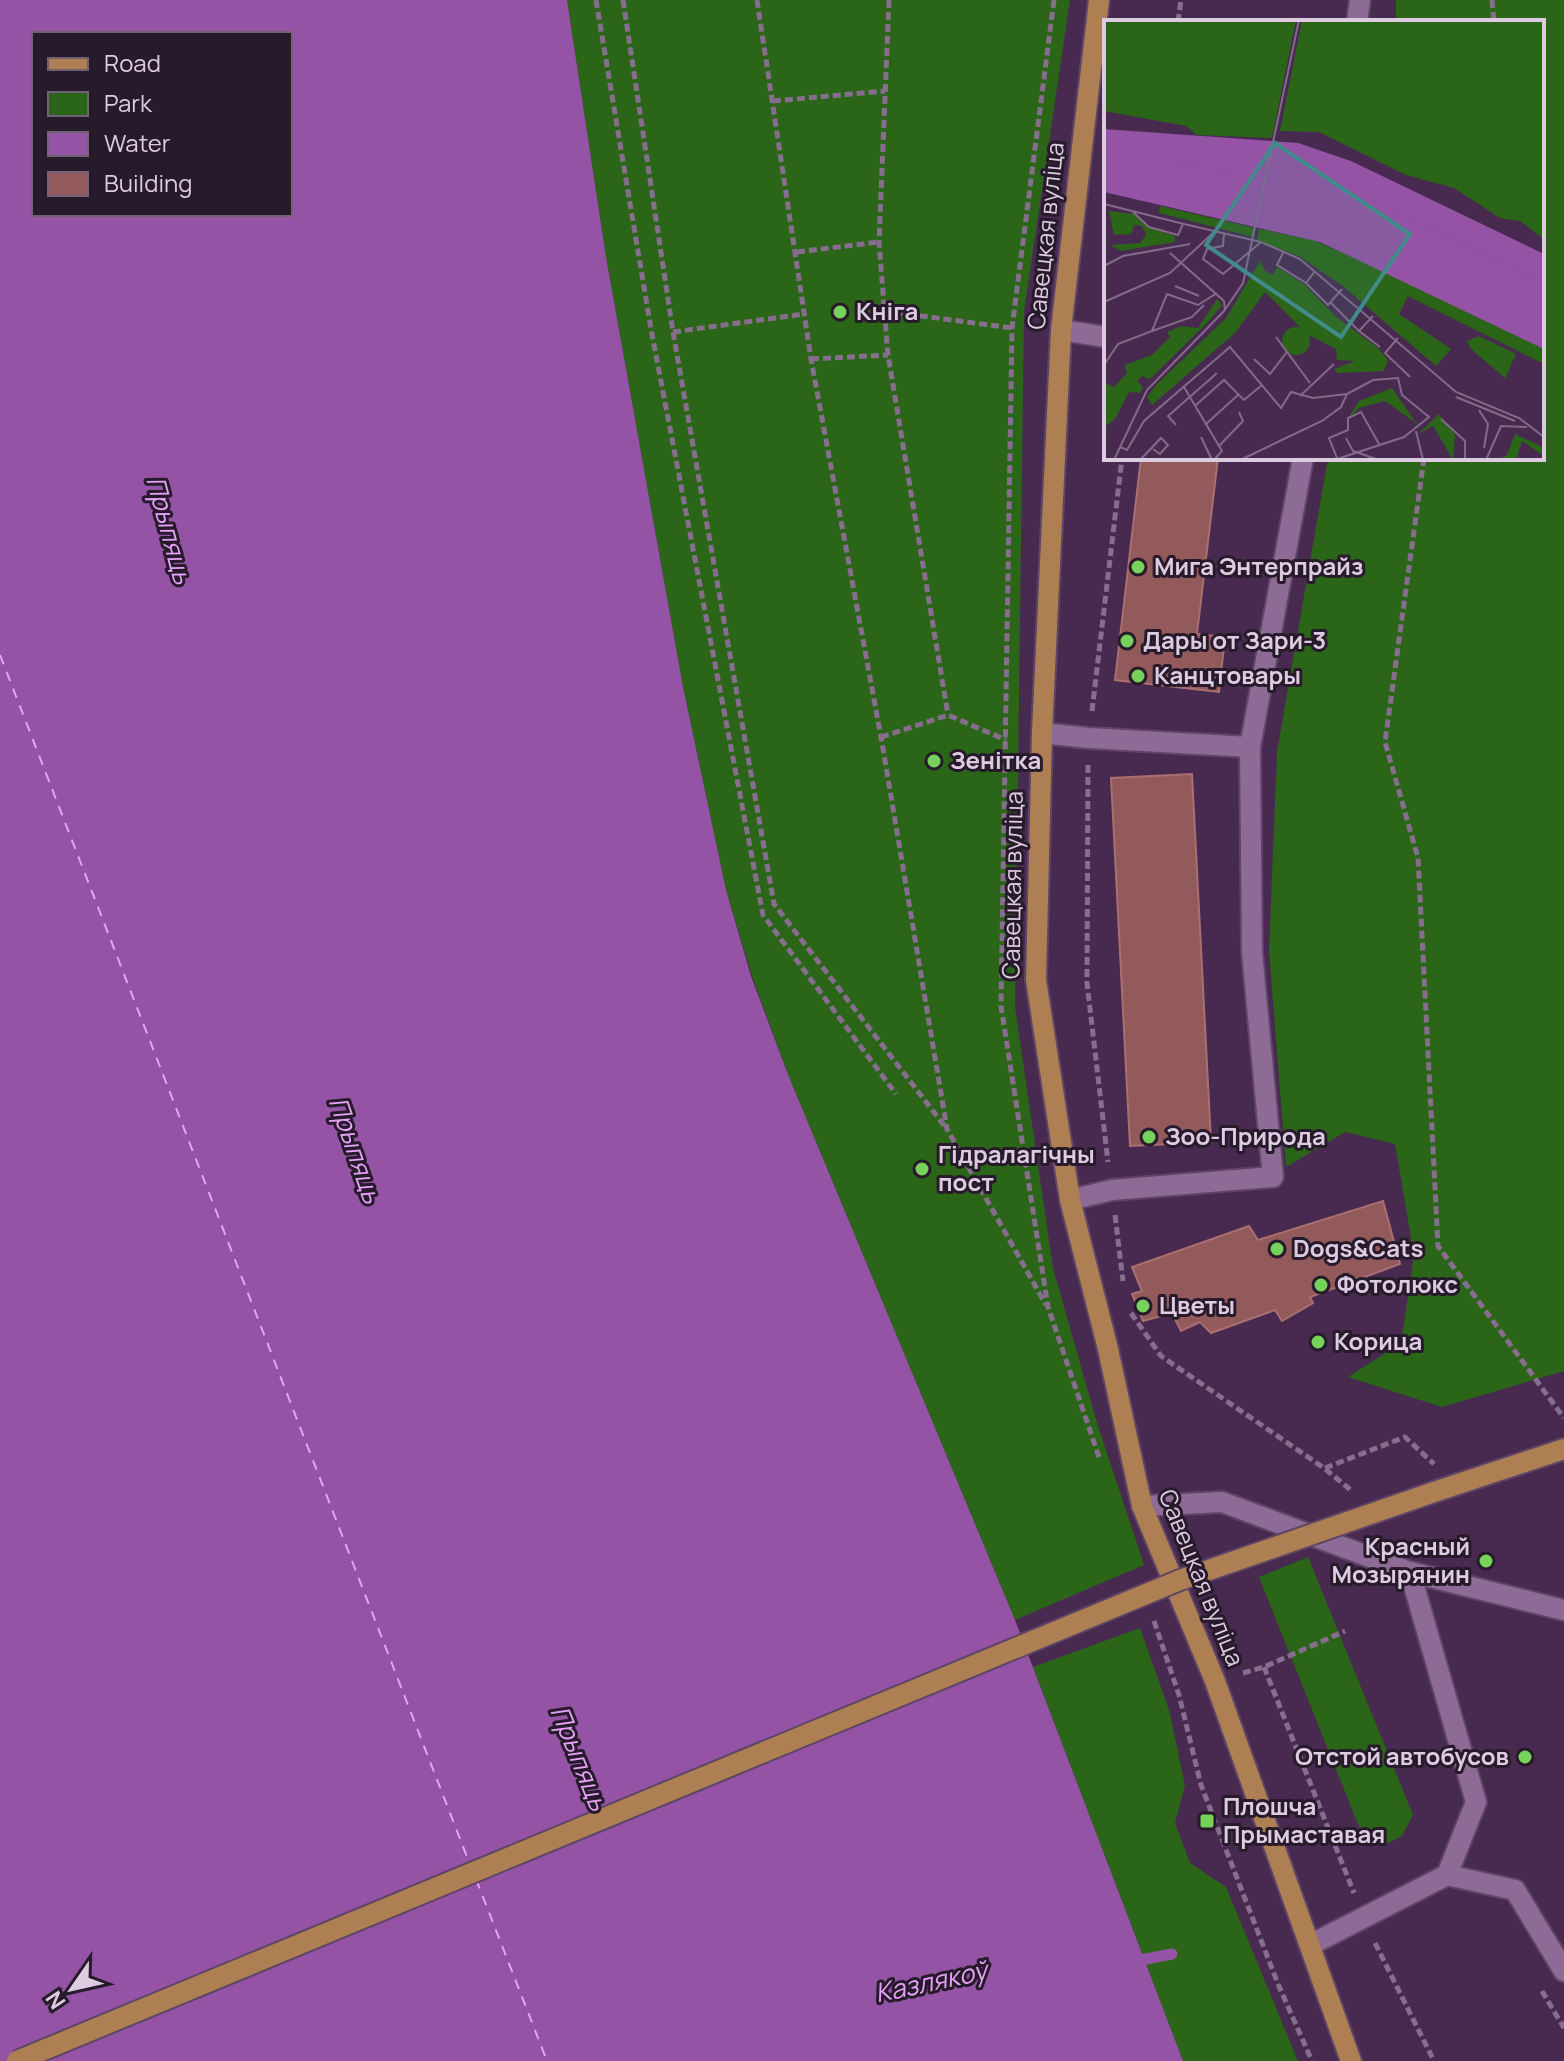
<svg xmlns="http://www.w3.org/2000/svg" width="1564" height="2061" font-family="Manrope,sans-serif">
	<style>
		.green { fill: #2b6518 }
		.water { fill: #9453a5; fill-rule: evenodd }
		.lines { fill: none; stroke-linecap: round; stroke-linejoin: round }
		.stream { stroke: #9453a5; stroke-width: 11 }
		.ferry { stroke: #e6a2f8; stroke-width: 2; stroke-dasharray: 10 8; stroke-linecap: butt }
		.building { fill: #935a5b; stroke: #aa6f70; stroke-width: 2 }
		.minor-casing { stroke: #5f4565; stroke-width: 24 }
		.major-casing { stroke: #5f4565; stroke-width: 24 }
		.path { stroke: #876e8e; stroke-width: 5; stroke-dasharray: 8 4; stroke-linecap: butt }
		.minor { stroke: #8d6b96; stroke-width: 20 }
		.major { stroke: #ad7f53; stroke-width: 20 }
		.major-bridge-casing { stroke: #5f4565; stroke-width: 24; stroke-linecap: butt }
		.major-bridge { stroke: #ad7f53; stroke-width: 20 }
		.poi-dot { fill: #76d25a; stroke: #271a2b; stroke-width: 3 }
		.labels { text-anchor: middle; stroke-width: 6; stroke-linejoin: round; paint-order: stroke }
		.street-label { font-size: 24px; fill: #ddcbe2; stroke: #271a2b }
		.poi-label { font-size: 24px; font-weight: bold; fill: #ddcbe2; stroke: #271a2b; text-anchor: start }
		.water-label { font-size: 26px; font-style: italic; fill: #e6a2f8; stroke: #271a2b }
		.inset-river { fill: none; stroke: #9453a5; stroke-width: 4 }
		.inset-road { fill: none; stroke: #846a8a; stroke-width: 2 }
		.view { fill: #428b8b; fill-opacity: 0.15; stroke: #428b8b; stroke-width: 4 }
		.inset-edge { fill: none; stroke: #ddcbe2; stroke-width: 4 }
	</style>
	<rect width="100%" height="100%" fill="#482a50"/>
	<g class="green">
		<polygon points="567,0 1070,0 1024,312 1015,1007 1053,1268 1097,1423 1144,1565 1015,1620 789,1077 752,976 726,890 683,687 606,257"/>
		<polygon points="1396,0 1564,0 1564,1371 1442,1407 1348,1377 1401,1343 1414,1256 1395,1144 1345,1132 1286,1167 1269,951 1277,752 1328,458 1542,458 1542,22 1396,22"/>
		<polygon points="1308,1557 1413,1815 1402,1836 1382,1846 1362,1834 1259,1577"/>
		<polygon points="1140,1628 1169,1710 1185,1785 1175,1823 1190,1863 1226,1887 1298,2061 1183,2061 1033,1667"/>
	</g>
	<path class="water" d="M0 0H567L606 257 683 687 726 890 751 976 789 1077 1015 1620 1183 2061H0ZM34 34H290V214H34Z"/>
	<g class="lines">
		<polyline class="stream" points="1130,1962 1172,1954"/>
		<g class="ferry">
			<polyline points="0,655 469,1862"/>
			<polyline points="476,1879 547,2061"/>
		</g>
	</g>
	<g class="building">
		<polygon points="1141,458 1218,458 1197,634 1225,637 1219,692 1115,680"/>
		<polygon points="1192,774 1211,1142 1130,1146 1111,778"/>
		<polygon points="1383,1201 1400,1264 1310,1297 1313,1303 1282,1321 1275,1310 1211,1333 1200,1322 1181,1331 1172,1313 1143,1321 1132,1294 1142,1291 1132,1267 1249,1226 1258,1240"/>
	</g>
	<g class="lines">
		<defs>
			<g id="minor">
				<polyline points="1357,22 1360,0"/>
				<polyline points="1061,330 1106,337"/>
				<polyline points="1042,733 1089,738 1250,747 1252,952 1273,1177 1112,1190 1070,1200"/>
				<polyline points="1250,747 1303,458"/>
				<polyline points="1142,1506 1222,1502 1410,1572 1564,1610"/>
				<polyline points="1410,1572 1476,1802 1447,1875"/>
				<polyline points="1310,1945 1447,1875 1515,1890 1564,1971"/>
			</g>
			<g id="major">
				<polyline points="1099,0 1061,330 1042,733 1036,980 1070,1200 1108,1349 1142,1506 1215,1681 1351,2061"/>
				<polyline points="1434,1492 1564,1449"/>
			</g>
		</defs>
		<use href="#minor" class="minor-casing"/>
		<use href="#major" class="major-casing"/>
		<g class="path">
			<polyline points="596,0 651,329 763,915 896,1094"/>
			<polyline points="623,0 673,332 774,904 946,1128"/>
			<polyline points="757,0 811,359 881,737 947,1129 1046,1305"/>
			<polyline points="889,0 879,242 888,355 948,715"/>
			<polyline points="1054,0 1012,328 1001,1006 1048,1307 1100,1460"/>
			<polyline points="1492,0 1494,22"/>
			<polyline points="1178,22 1181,0"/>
			<polyline points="773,101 885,91"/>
			<polyline points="797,252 879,242"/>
			<polyline points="884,311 1012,328"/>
			<polyline points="673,332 804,314"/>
			<polyline points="811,359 888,355"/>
			<polyline points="1424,458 1385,742 1418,858 1438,1246 1564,1418"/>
			<polyline points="1092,711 1122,458"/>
			<polyline points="881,737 948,715 1006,740"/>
			<polyline points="1088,765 1087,983 1108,1162"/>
			<polyline points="1115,1215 1123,1281"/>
			<polyline points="1131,1313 1161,1356 1324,1468 1352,1491"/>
			<polyline points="1325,1468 1405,1437 1434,1464"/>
			<polyline points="1154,1621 1179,1695 1201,1785 1278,1984 1312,2061"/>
			<polyline points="1264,1667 1354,1893"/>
			<polyline points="1243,1673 1264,1667 1345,1631"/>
			<polyline points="1375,1943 1434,2061"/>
			<polyline points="1542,1991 1564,2028"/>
		</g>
		<use href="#minor" class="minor"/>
		<use href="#major" class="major"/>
		<defs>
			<polyline id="major-bridge" points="17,2061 1180,1580 1434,1492"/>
		</defs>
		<use href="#major-bridge" class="major-bridge-casing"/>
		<use href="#major-bridge" class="major-bridge"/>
	</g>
	<g class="poi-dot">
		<circle cx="840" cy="312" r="8"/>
		<circle cx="1138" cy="567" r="8"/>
		<circle cx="1127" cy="641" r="8"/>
		<circle cx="1138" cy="676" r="8"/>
		<circle cx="934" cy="761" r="8"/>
		<circle cx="1149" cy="1137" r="8"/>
		<circle cx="922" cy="1169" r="8"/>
		<circle cx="1277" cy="1249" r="8"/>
		<circle cx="1321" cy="1285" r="8"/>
		<circle cx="1143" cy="1306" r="8"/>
		<circle cx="1318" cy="1342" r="8"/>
		<circle cx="1486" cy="1561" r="8"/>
		<circle cx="1525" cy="1757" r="8"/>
		<rect x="1199" y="1813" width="16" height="16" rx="4"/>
	</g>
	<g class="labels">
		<g class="street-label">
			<text transform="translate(1046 236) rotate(-84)" y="8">Савецкая вуліца</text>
			<text transform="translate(1013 885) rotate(-89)" y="8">Савецкая вуліца</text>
			<text transform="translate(1201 1578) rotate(68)" y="8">Савецкая вуліца</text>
		</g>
		<g class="poi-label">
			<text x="856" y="320">Кніга</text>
			<text x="1154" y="575">Мига Энтерпрайз</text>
			<text x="1143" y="649">Дары от Зари-3</text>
			<text x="1154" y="684">Канцтовары</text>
			<text x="950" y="769">Зенітка</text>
			<text x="1165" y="1145">Зоо-Природа</text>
			<text x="938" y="1163">Гідралагічны<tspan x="938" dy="28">пост</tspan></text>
			<text x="1293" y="1257">Dogs&amp;Cats</text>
			<text x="1337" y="1293">Фотолюкс</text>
			<text x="1159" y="1314">Цветы</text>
			<text x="1334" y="1350">Корица</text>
			<text x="1470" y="1555" text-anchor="end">Красный<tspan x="1470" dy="28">Мозырянин</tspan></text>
			<text x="1509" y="1765" text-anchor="end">Отстой автобусов</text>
			<text x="1223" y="1815">Плошча<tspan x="1223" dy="28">Прымаставая</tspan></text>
		</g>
		<g class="water-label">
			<text transform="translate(169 530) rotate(75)" y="9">Прыпяць</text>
			<text transform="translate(355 1150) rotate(71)" y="9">Прыпяць</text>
			<text transform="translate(579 1758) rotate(68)" y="9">Прыпяць</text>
			<text transform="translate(931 1982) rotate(-12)" y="9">Казлякоў</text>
		</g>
	</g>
	<g transform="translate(1104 20)">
		<rect width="440" height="440" fill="#482a50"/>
		<path d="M0 0H192L168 118 93 115 82 106 0 91ZM198 0H440V219L416 201 396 198 350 168 302 155 215 112 176 111ZM56 186 151 208 149 217 55 193ZM5 191 30 194 43 207 71 216V222L17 231 6 225 36 223 42 215 38 206 30 205 27 214 10 215ZM155 209 209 220 287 254 440 329V344L304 276 295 294 347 329 332 346 240 267 195 236 153 220ZM156 241 161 251 169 255 173 247 200 264 230 295 274 328 284 340 280 351 234 353 230 349 251 341 233 340 232 329 203 314 161 272 131 313 48 385 43 377 53 364 122 298ZM113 279 118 285 102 304 46 359 38 356 33 361 39 367 36 373 25 372 11 399 0 407V362L10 367 23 353 21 345 48 335 66 317 63 312 77 306 94 308ZM178 321a14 14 0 1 1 28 0a14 14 0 1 1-28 0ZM375 316 412 334 401 358 367 329 363 321ZM288 368 313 404 281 381 255 388 241 403 255 381ZM335 394 351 415 349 440 329 406 314 414ZM411 414 440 428V436L418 421 412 440H393L403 435Z" fill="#2b6518"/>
		<path d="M0 109 194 123 247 141 440 234V329L216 222 0 172Z" fill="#9453a5"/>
		<path class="inset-river" d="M53 137 157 161M164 162 290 191 440 262"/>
		<path class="inset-road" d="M0 184 80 204M29 192 45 207 74 215 79 204M80 204 157 222 196 239 352 372 415 398 440 417M120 214 119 226 103 229 99 239 119 254 157 222M180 231 173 245 202 263 211 251M66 233 120 281 121 290M0 246 19 236 86 224M202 263 224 285 238 269M71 266 95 276M0 282 66 253 110 212M226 282 255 311 269 296M48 311 88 297 100 285M255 311 276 327M172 317 206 363M294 318 281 333 306 357M150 339 166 354 183 332M0 345 14 324 48 311 63 274 94 285 113 273M80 367 118 431 110 440M196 376 230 344M352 377 411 401M92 385 120 360 140 380 158 365M375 390 384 404 380 428M337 399 361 421V440M72 405 64 396 113 353M101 405 135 374M312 411 319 440M97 417 108 440M242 418 249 431 275 440M115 426 139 401 135 392M16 427 23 430 40 401 126 327 177 388 187 372 209 378 243 374M233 438 225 418 244 410V398L257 392 275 424M10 440 43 370 120 291 139 263 195 0M36 440 57 418 64 425 56 434 49 429M136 440 218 401 237 387 243 374 269 360 294 358 298 375 325 397 300 417 230 440M382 440 397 406 423 407"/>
		<path class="view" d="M171 123 306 214 237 317 102 225Z"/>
		<rect width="440" height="440" class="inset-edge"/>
	</g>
	<rect x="32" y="32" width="260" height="184" fill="#271a2b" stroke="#706174" stroke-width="2"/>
	<rect x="48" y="58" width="40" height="12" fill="#ad7f53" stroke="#706174" stroke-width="2"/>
	<text x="104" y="72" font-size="24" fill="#ddcbe2">Road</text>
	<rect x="48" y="92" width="40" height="24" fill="#2b6518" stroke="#706174" stroke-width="2"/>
	<text x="104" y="112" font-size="24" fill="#ddcbe2">Park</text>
	<rect x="48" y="132" width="40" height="24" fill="#9453a5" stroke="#706174" stroke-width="2"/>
	<text x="104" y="152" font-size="24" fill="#ddcbe2">Water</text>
	<rect x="48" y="172" width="40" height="24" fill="#935a5b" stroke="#706174" stroke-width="2"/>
	<text x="104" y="192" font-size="24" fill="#ddcbe2">Building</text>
	<g transform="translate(72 1989) rotate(236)" stroke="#271a2b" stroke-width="6" paint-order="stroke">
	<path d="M0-6L14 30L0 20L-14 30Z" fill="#ddcbe2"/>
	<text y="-12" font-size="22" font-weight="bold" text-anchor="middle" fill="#ddcbe2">N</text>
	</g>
</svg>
